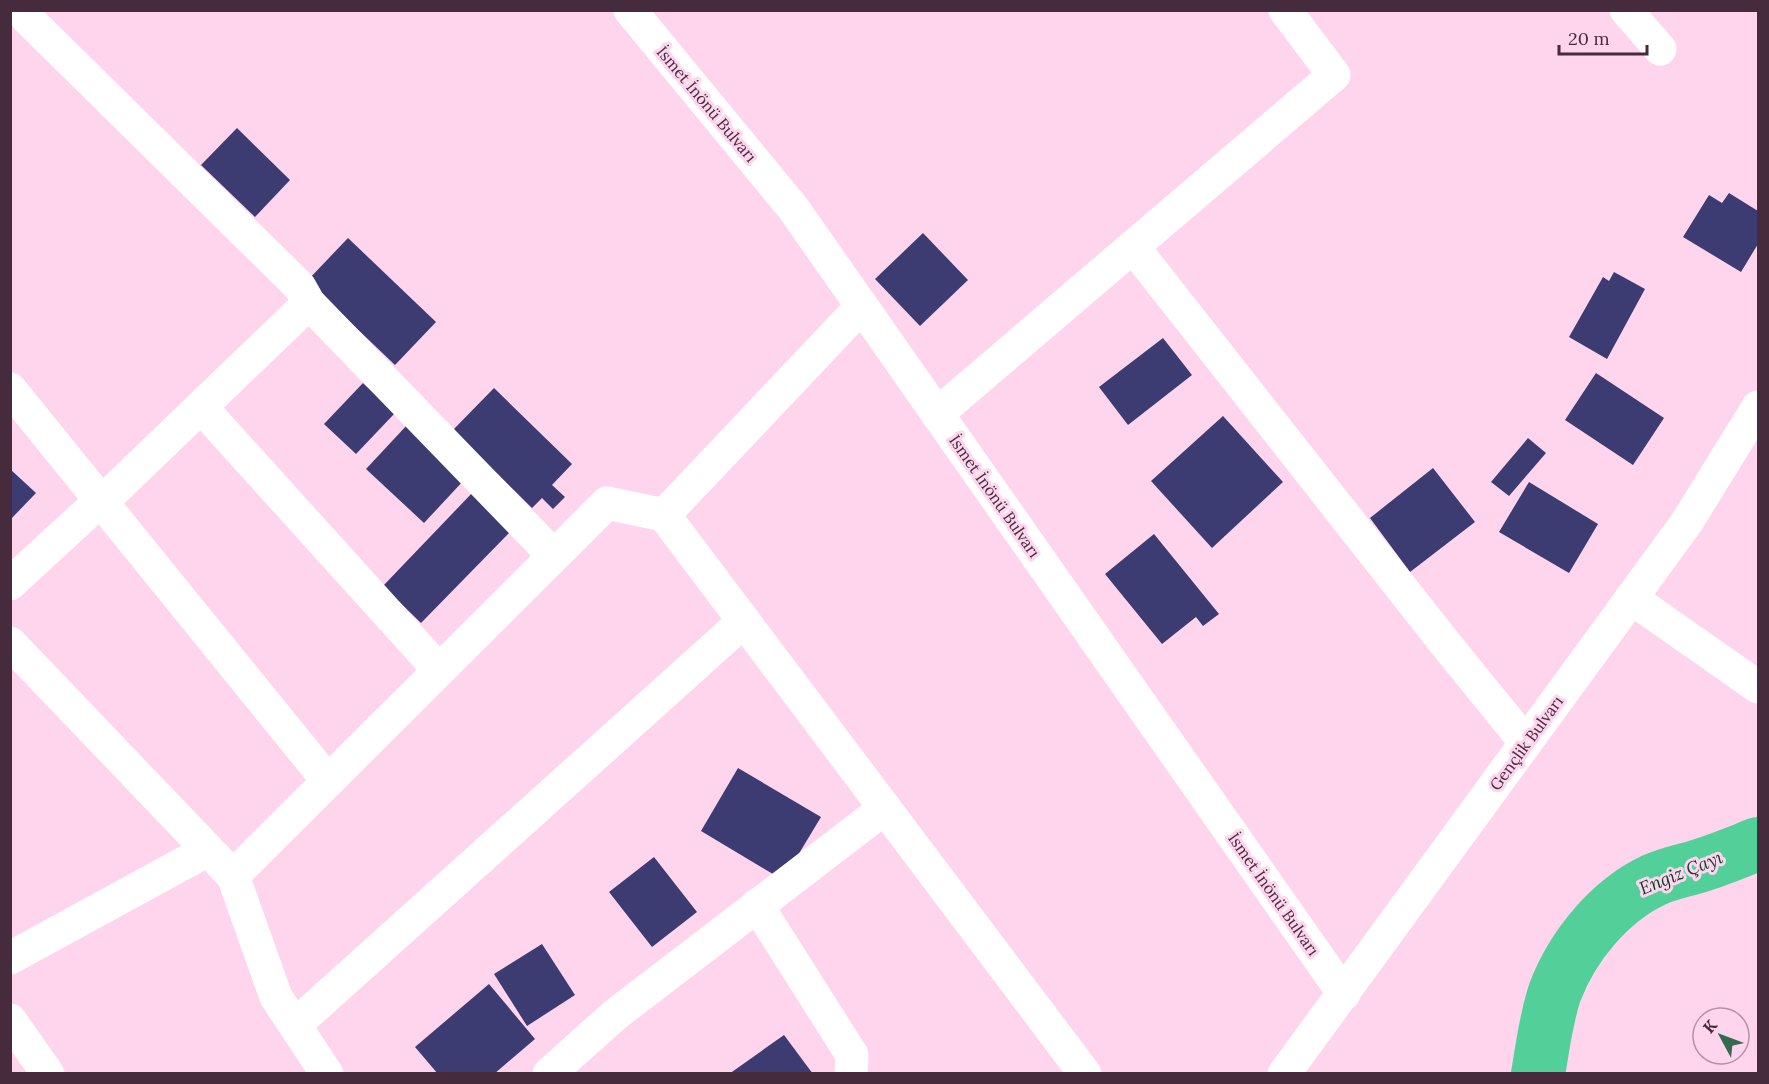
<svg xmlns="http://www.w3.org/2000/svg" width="1769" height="1084" font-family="Lora,serif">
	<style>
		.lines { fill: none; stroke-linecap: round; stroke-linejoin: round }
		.river { stroke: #53d099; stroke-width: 54 }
		.building { fill: #3c3b72 }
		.minor { stroke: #fff; stroke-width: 33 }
		.tertiary { stroke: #fff; stroke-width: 33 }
		.labels { text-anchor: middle; stroke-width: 6; stroke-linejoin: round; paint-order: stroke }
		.street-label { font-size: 16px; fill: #452b3b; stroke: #fed5ed }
		.water-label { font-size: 18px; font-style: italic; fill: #093f2a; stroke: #fed5ed }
	</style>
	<rect width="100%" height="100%" fill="#fed5ed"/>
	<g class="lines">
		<path class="river" d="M1538 1074C1543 1046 1546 1018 1555 992 1572 947 1609 901 1654 880 1669 873 1687 870 1702 865 1721 859 1740 851 1758 844"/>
	</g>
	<g class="building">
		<polygon points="237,128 290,180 255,217 201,165"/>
		<polygon points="1729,193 1758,211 1758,244 1741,272 1683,237 1709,195 1722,203"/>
		<polygon points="923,233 968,280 920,326 875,279"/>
		<polygon points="348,238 436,322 395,365 307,281"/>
		<polygon points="1614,272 1645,289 1607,359 1569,337 1603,277 1609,281"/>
		<polygon points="1163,338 1192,375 1128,425 1099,387"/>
		<polygon points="1596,373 1664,418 1633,465 1565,420"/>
		<polygon points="363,383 395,413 356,454 324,424"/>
		<polygon points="494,388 572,464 552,485 565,497 553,509 542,498 532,508 453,430"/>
		<polygon points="1223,416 1283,482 1212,548 1151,481"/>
		<polygon points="408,424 465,479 424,523 366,469"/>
		<polygon points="1528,438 1546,453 1509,496 1491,482"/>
		<polygon points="1433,468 1475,522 1410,572 1370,518"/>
		<polygon points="10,469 36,493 10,520"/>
		<polygon points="1529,482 1598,524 1569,573 1499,532"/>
		<polygon points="474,491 513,529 421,623 383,586"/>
		<polygon points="1154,534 1219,614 1203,626 1196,617 1162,644 1105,574"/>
		<polygon points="738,768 821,817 783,880 701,831"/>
		<polygon points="654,857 697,912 652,947 609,892"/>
		<polygon points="542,944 575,995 527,1026 494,974"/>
		<polygon points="489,984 535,1039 494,1074 438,1074 415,1047"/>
		<polygon points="784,1035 813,1074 729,1074"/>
	</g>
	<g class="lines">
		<g class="minor">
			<polyline points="1626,10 1660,49"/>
			<polyline points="27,18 300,287 309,303 554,556"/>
			<polyline points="1134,248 1444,642 1526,743"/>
			<polyline points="10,389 328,781"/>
			<polyline points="201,407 439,670"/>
			<polyline points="937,414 1334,75 1285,10"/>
			<polyline points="664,515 861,307"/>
			<polyline points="10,584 101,500 102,502 309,303"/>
			<polyline points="1631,598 1758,687"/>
			<polyline points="10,643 233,876 276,997 327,1074"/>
			<polyline points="233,876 607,503 664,515 1085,1074"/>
			<polyline points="757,905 852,1055 851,1074"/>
			<polyline points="10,958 208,850"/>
			<polyline points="10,1020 48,1074"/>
			<polyline points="295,1025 744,621"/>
			<polyline points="549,1074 616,1014 885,808"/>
		</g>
		<g class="tertiary">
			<polyline points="630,10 793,208 1344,994"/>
			<polyline points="1284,1074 1687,522 1758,407"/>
		</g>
	</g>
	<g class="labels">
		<g class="street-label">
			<text transform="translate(707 104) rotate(50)" y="6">İsmet İnönü Bulvarı</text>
			<text transform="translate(995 496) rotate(55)" y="6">İsmet İnönü Bulvarı</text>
			<text transform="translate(1526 743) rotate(-54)" y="6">Gençlik Bulvarı</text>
			<text transform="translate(1274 894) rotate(55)" y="6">İsmet İnönü Bulvarı</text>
		</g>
		<g class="water-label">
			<text transform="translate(1681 873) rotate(-22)" y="6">Engiz Çayı</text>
		</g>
	</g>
	<rect width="1769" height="1084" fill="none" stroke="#452b3b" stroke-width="24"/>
	<g transform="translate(1721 1036) rotate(311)"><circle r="28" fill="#fed5ed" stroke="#b491a6" stroke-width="1.5"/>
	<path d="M0-4.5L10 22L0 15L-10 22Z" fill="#336a50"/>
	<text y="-9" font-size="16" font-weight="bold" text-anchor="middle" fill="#452b3b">K</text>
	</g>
	<path d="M1559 45v9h88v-9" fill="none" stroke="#452b3b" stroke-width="3"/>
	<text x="1568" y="45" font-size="18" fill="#452b3b" stroke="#fed5ed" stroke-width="4.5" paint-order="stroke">20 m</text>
</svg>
